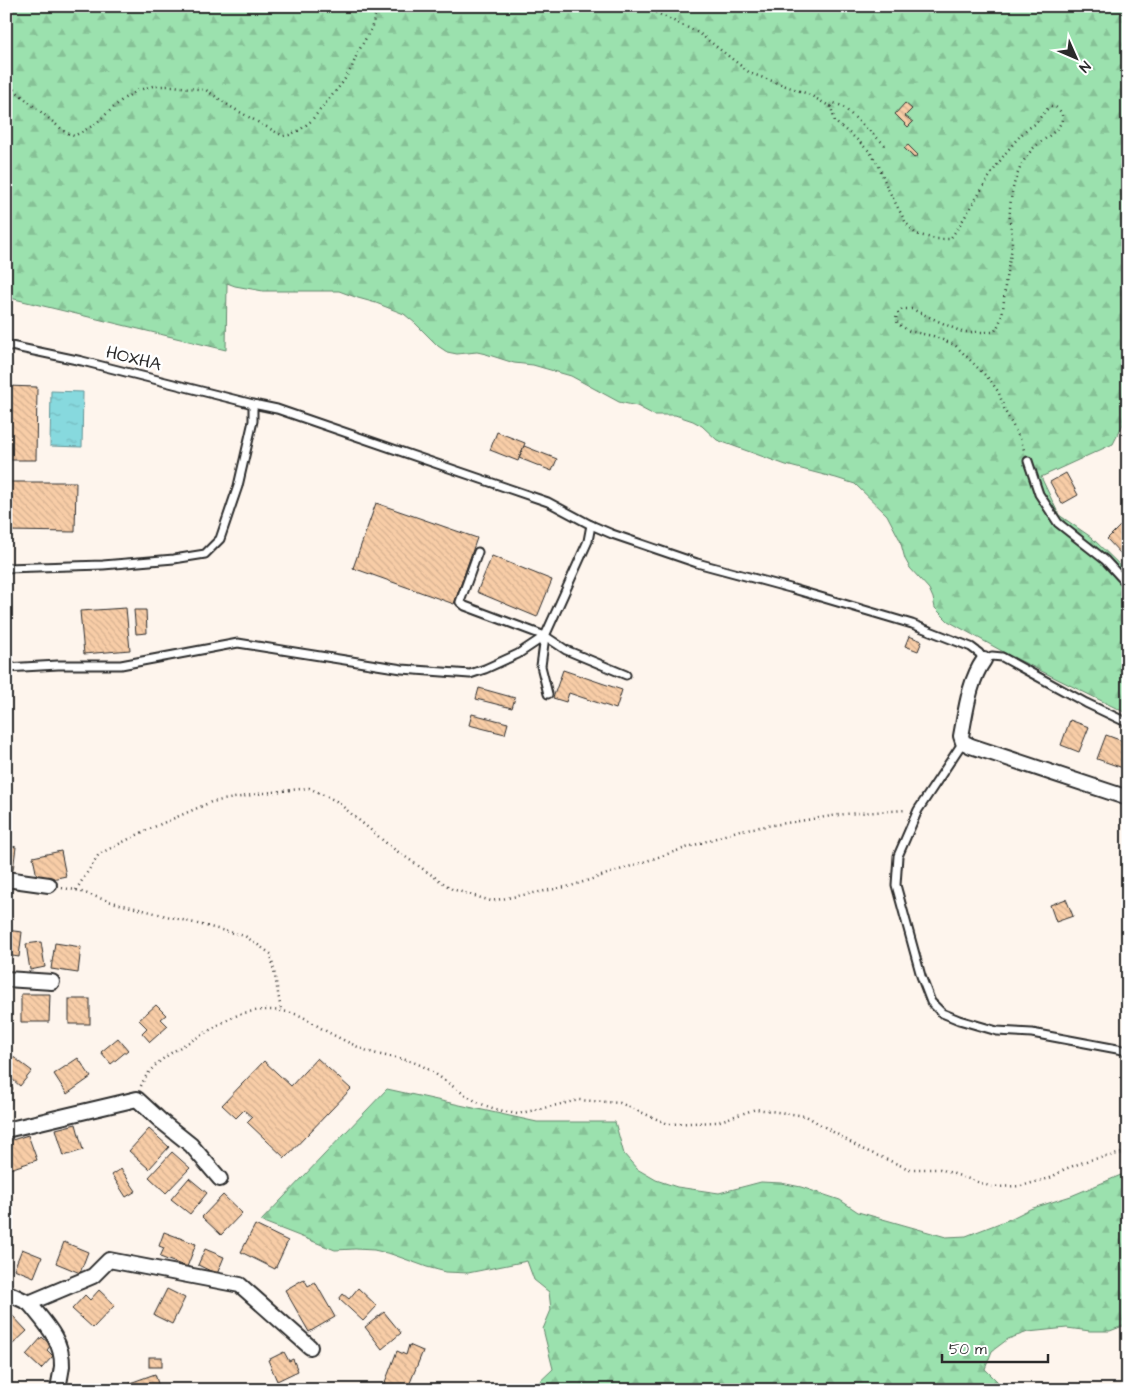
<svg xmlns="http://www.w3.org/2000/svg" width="1134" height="1396" font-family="'Architects Daughter',sans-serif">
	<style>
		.forest { fill: url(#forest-firs); stroke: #63866c }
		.water { fill: url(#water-ripples); stroke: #629396 }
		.building { fill: url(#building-back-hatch); stroke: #2b2b2b }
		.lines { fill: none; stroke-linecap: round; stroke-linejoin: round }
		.service-casing { stroke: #2b2b2b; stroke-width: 11 }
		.minor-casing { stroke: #2b2b2b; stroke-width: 18 }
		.path { stroke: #2b2b2b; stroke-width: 2.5; stroke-dasharray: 1 4; stroke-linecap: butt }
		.service { stroke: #fff; stroke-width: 7 }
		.minor { stroke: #fff; stroke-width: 14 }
		.labels { text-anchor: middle; stroke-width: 5; stroke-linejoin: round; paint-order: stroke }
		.street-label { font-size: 18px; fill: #2b2b2b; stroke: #fff }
	</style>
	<defs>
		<pattern id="forest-firs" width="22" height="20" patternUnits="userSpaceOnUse" patternTransform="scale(1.25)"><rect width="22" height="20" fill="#9be1ae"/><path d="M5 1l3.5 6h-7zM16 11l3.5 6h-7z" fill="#86c196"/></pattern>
		<pattern id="water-ripples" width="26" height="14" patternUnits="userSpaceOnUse" patternTransform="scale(1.25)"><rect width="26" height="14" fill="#87d9de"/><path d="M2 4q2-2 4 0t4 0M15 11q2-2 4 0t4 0" fill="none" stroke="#75babf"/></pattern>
		<pattern id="building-back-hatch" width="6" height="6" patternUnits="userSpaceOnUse" patternTransform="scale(1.25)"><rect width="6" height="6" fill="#f8cda7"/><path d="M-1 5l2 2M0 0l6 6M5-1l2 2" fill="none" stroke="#d5b090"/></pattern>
	</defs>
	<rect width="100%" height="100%" fill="#fef5ed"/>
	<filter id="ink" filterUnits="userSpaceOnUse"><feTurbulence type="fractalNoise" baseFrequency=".02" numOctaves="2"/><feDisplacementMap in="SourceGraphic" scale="10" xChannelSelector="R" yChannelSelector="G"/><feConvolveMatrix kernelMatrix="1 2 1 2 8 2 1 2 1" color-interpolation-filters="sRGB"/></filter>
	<g filter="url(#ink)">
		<g class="forest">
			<polygon points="6,6 1128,6 1128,414 1113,444 1041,477 1059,515 1091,537 1128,573 1128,714 1009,655 948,621 935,608 933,598 929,589 910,568 905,559 900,540 887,515 855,484 836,478 786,465 717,440 702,426 693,421 675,415 654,415 637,406 619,402 571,376 533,365 514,363 486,354 477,352 457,354 447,352 438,346 415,323 404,314 376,303 358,298 339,291 263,291 235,286 227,283 226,350 6,297"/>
			<polygon points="387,1089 537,1122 615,1122 624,1154 637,1169 656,1180 677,1187 719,1193 761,1182 781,1183 801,1187 840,1200 858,1212 946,1237 966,1236 1010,1219 1030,1209 1071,1196 1128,1172 1128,1324 1110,1331 1090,1331 1067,1328 1028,1332 1008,1339 992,1351 985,1369 1000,1384 1020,1390 531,1390 553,1369 543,1329 551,1310 549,1292 534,1280 527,1261 468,1273 446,1272 427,1267 391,1254 374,1250 355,1249 335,1250 261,1221"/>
		</g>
		<polygon class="water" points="51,391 83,392 82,447 50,446"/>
		<g class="building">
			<polygon points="905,103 912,109 905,116 913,122 908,127 895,114"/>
			<polygon points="908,145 918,155 914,158 904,148"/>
			<polygon points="6,386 37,387 36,460 6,460"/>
			<polygon points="497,432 525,443 518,461 490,450"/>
			<polygon points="524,446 557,459 552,471 519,458"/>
			<polygon points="1066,473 1078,495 1062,504 1050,482"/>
			<polygon points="6,482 76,482 75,532 6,531"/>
			<polygon points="376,503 477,538 454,604 353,568"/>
			<polygon points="1120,526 1128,534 1128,550 1122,555 1107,539"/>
			<polygon points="492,556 552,580 537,617 477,592"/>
			<polygon points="126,608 130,650 84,654 80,611"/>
			<polygon points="134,610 146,610 147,633 136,634"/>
			<polygon points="909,636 922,641 918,651 905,646"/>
			<polygon points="563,670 622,690 616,709 569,693 566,702 553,698"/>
			<polygon points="479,688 515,698 512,708 476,699"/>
			<polygon points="472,714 508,723 505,734 469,725"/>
			<polygon points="1070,720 1089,727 1079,752 1061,745"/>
			<polygon points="1106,735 1128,743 1128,755 1123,768 1097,759"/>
			<polygon points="6,845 16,847 13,870 6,869"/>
			<polygon points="61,851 66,876 38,882 33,857"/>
			<polygon points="1066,899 1073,916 1056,922 1050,905"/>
			<polygon points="6,930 22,932 19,957 6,955"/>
			<polygon points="41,942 45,967 30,970 26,944"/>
			<polygon points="55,943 81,947 78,973 51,969"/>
			<polygon points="21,994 50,994 49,1022 21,1022"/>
			<rect x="69" y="999" width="21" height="25"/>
			<polygon points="156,1005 166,1015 161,1019 168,1026 150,1042 142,1033 147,1028 139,1020"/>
			<polygon points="118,1038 128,1050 111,1064 101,1052"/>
			<polygon points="8,1053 32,1071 20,1086 6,1074 6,1055"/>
			<polygon points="78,1058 91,1077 67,1094 54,1074"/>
			<polygon points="317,1058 351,1089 285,1158 247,1122 252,1117 244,1110 236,1118 222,1105 264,1061 291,1086"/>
			<polygon points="6,1083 13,1089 6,1096"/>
			<polygon points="76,1124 83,1150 64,1156 56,1129"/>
			<polygon points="149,1129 169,1147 149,1169 129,1151"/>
			<polygon points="28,1135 37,1160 10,1169 6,1157 6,1142"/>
			<polygon points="172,1152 190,1168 166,1193 149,1177"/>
			<polygon points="121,1169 136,1191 126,1197 112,1175"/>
			<polygon points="189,1178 207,1193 190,1214 171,1199"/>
			<polygon points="223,1195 242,1213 221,1235 202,1217"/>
			<polygon points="255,1225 288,1241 275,1269 241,1252"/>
			<polygon points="164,1232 196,1244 187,1267 160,1257 164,1248 159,1246"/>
			<polygon points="64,1242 88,1252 80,1273 56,1263"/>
			<polygon points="22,1249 42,1257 34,1277 14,1269"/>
			<polygon points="205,1249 224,1257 217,1274 198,1265"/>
			<polygon points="304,1279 308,1286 315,1282 335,1317 309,1332 285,1290"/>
			<polygon points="358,1288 377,1306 363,1321 339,1299 343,1294 349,1299"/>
			<polygon points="167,1289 185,1298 172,1324 154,1315"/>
			<polygon points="99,1290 115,1305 93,1328 72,1309 85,1295 90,1300"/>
			<polygon points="384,1312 401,1333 382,1349 365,1327"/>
			<polygon points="12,1315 27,1331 12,1345 6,1339 6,1321"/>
			<polygon points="42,1337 51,1345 47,1350 53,1356 41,1369 26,1355"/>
			<polygon points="409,1345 423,1351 407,1390 382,1390 397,1351 406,1355"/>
			<polygon points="284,1352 289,1361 293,1359 298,1371 277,1381 268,1360"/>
			<rect x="149" y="1357" width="13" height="10"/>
			<polygon points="155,1374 160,1390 132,1390 130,1383"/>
		</g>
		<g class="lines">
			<defs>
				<g id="service">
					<polyline points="6,345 82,361 253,404 277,409 548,502 591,525 612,534 697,563 790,588 912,624 971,647 979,653 984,660 992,656 1002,657 1086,703 1128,723"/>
					<polyline points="1028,461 1039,494 1058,523 1105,560 1128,585"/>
					<polyline points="478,552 460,602 465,606 545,636 566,650 626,675"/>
					<polyline points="6,568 103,565 174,559 205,554 220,539 238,486 253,421 253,404"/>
					<polyline points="545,636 541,666 548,694"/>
					<polyline points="6,668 58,665 121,665 238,643 402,669 470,674 485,669 518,654 545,636 588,541 591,525"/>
					<polyline points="963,742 918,810 898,856 896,885 921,976 931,1002 942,1013 959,1020 997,1031 1032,1033 1128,1051"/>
				</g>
				<g id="minor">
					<path d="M984 660C969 681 966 711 961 736L963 742 971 746 1128 798"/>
					<polyline points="6,879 49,885"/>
					<polyline points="6,979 52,982"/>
					<polyline points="6,1130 137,1099 161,1121 191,1145 220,1179"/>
					<polyline points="6,1298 10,1294 29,1303 93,1276 109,1260 240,1285 310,1347"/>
					<path d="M29 1303C44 1322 63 1340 62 1366 61 1374 59 1382 58 1390"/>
				</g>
			</defs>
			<use href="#service" class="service-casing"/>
			<use href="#minor" class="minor-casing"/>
			<g class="path">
				<polyline points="642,6 699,33 750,73 808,94 831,107"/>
				<polyline points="6,83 65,132 74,136 94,125 123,99 139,90 153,86 173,86 206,90 231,107 254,120 283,136 289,135 300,130 311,121 343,82 352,67 357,54 371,29 378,6"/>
				<path d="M885 145 842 106 834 103 831 107 835 122 853 136 870 152 879 166 887 187 906 223 916 234 935 239H950C975 205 993 163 1023 133 1026 129 1031 127 1035 124 1041 118 1050 98 1060 111 1070 124 1044 139 1037 145 1033 148 1029 153 1027 156 1021 164 1017 175 1014 184 1011 196 1009 210 1010 222 1011 228 1012 234 1012 241 1012 255 1008 265 1006 278 1003 296 1006 317 994 332H962L912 309H902L897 314 896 319 898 324 909 331 933 336 955 345 991 381 999 393 1005 411 1021 441 1025 453"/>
				<polyline points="62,888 76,890 108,901 245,936 271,954 281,1010"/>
				<polyline points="76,890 99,854 145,831 211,802 264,793 309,788 336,801 391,847 452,889 491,901 571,886 740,830 845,814 906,810"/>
				<path d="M141 1086C149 1064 178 1048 198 1037 211 1030 226 1019 241 1014 260 1008 283 1009 301 1016 309 1020 316 1025 324 1030 337 1037 351 1044 365 1050 384 1058 408 1057 426 1068 446 1080 463 1096 484 1105 494 1109 506 1112 517 1114L579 1100 620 1103 668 1124 717 1122 756 1109 806 1116 862 1149 909 1169H940L992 1187 1021 1186 1050 1178 1065 1169 1089 1160 1128 1152"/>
			</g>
			<use href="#service" class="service"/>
			<use href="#minor" class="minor"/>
		</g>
	</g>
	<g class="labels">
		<g class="street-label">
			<text transform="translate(134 358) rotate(14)" y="6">HOXHA</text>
		</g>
	</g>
	<rect width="1134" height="1396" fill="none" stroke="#fff" stroke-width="25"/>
	<rect x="12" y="12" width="1109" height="1371" fill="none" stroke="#2b2b2b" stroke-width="2" filter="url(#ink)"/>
	<g transform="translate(1076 58) rotate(135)" stroke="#ffffff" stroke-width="4" paint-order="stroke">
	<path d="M0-4L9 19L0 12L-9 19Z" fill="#2b2b2b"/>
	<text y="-8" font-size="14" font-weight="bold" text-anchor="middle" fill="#2b2b2b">N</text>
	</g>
	<path d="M942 1354v8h106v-8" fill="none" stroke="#2b2b2b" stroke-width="2.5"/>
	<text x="949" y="1354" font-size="15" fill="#2b2b2b" stroke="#ffffff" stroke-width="4" paint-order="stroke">50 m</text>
</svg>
